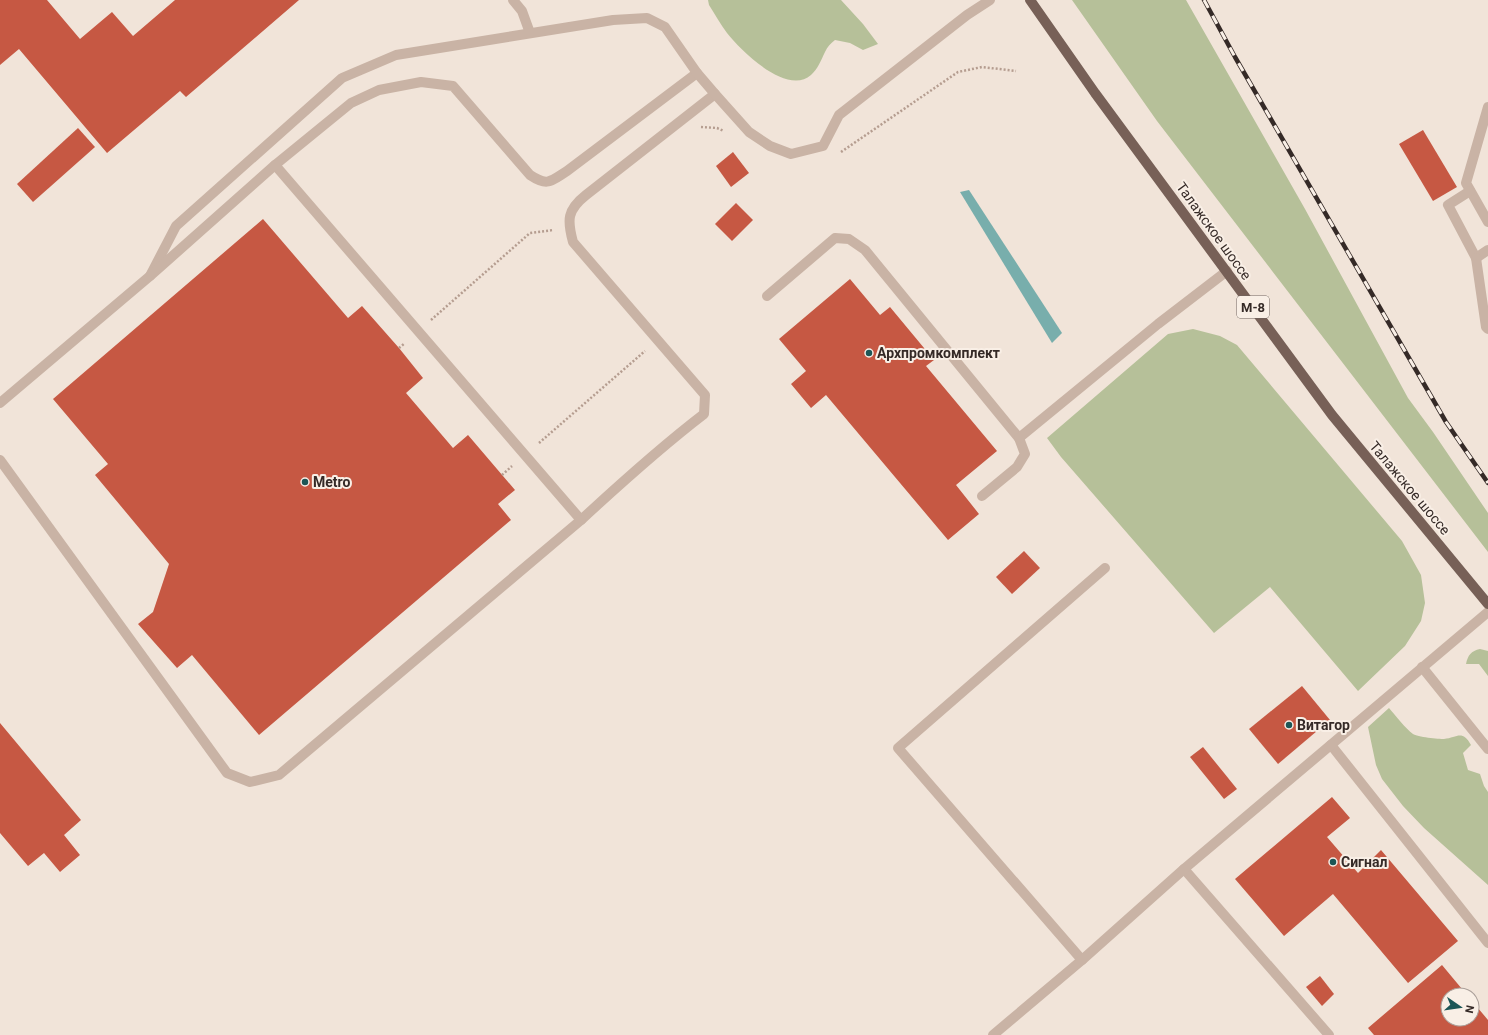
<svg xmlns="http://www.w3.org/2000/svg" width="1488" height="1035" font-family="Roboto,sans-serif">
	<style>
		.green { fill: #b6c099 }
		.water { fill: #78aeac }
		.building { fill: #c65843 }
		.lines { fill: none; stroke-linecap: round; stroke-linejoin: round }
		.path { stroke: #b59d90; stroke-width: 2.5; stroke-dasharray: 2 2; stroke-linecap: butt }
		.minor { stroke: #c9b3a5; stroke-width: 10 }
		.major { stroke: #776057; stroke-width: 10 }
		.rail-casing { stroke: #352a27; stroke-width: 4.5 }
		.rail { stroke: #f9efe6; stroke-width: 3; stroke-dasharray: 9; stroke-linecap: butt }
		.poi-dot { fill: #1c5656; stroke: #f9efe6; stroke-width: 1.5 }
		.labels { text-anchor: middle; stroke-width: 4; stroke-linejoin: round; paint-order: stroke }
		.shield { fill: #f9efe6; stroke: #706560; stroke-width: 1 }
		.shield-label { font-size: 13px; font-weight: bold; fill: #352a27 }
		.street-label { font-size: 14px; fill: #352a27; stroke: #f9efe6 }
		.poi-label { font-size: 14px; font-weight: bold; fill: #352a27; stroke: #f9efe6; text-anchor: start }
	</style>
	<rect width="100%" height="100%" fill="#f1e4d9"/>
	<g class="green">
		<path d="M708 0H841L863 24 878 44 863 50 850 43 835 40C831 43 827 47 825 52 821 60 818 69 811 75 787 96 741 51 727 33 720 24 715 14 709 5Z"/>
		<polygon points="1072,0 1186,0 1305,209 1408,398 1433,432 1488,513 1488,552 1157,121"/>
		<polygon points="1193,329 1220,336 1237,345 1402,541 1421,575 1425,603 1421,621 1405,646 1358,691 1270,587 1214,633 1061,457 1047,438 1168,334"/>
		<path d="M1480 649 1488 651V676L1479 664H1466C1468 655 1471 651 1480 649Z"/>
		<path d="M1389 708C1395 715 1406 729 1413 734 1417 737 1439 739 1444 739 1457 738 1462 729 1471 745L1463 753 1468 770 1480 774 1484 786 1488 792V885L1424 828 1403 806 1382 779 1376 765 1368 727Z"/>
	</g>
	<polygon class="water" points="969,190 1062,333 1052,343 960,192"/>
	<g class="building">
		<polygon points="0,0 47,0 80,39 112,12 133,36 175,0 299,0 186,97 180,91 107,153 19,49 0,65"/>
		<polygon points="78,128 95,147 33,202 17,184"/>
		<polygon points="1423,130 1457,187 1433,201 1399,144"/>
		<polygon points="733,152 749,173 731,187 716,166"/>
		<polygon points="736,203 753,220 732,241 715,224"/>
		<polygon points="263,219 348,318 362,306 399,348 423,378 406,393 453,448 468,435 515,490 498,504 511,520 259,735 192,655 177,668 138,624 153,612 169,564 95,475 108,464 53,399"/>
		<polygon points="850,279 880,315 890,307 934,360 926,366 997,451 956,485 979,514 948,540 826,395 811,408 791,384 806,371 779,339"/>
		<polygon points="1024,551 1040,568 1012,594 996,577"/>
		<polygon points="1302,686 1330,720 1278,764 1249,729"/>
		<polygon points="0,723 81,820 64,835 80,855 60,872 44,853 28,866 0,833"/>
		<polygon points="1203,747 1237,789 1224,799 1190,757"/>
		<polygon points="1332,797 1350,818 1327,837 1358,873 1381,850 1458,941 1408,983 1333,894 1284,936 1235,879"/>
		<polygon points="1442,965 1467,995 1448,995 1448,1019 1472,1019 1472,1001 1488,1020 1488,1035 1374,1035 1368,1028"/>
		<polygon points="1320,976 1334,994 1322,1006 1306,987"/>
	</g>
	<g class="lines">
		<g class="path">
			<polyline points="701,127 717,128 724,131"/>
			<polyline points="841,152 958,72 982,67 1016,71"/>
			<polyline points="431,320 530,233 553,230"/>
			<polyline points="399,348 405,343"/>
			<polyline points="539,443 645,351"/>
			<polyline points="502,475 512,466"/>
		</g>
		<g class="minor">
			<polyline points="513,0 522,11 530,33"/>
			<path d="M697 73 567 171C551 181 548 187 530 175L453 86 421 82 379 90 351 103 275 165 581 520C621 483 661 447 704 414L705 395 573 242C567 220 567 210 586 195L715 94"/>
			<polyline points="1488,107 1466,183 1488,222"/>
			<polyline points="1470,191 1448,205 1476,258 1488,250"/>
			<polyline points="1476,258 1486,327 1488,329"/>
			<polyline points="150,276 176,226 342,78 396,55 613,20 647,18 665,27 697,73 715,94 749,132 770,146 791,154 823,146 839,115 967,15 990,0"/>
			<polyline points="767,296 835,238 849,239 865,250 1019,438 1025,454 1017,467 982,496"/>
			<polyline points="0,403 150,276 275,165"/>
			<polyline points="1019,438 1158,324 1227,271"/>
			<polyline points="0,460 227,773 250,782 279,775 581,520"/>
			<polyline points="1422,667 1488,749"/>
			<polyline points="1331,745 1488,943"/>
			<polyline points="1184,869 1329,1035"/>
			<polyline points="1082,960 898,748 1105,568"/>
			<polyline points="993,1035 1082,960 1184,869 1488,612"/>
		</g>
		<polyline class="major" points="1030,0 1095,93 1332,415 1488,604"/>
		<defs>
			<polyline id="rail" points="1204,0 1235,57 1446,422 1488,483"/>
		</defs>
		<use href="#rail" class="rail-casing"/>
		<use href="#rail" class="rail"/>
	</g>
	<g class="poi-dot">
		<circle cx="869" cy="353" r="4"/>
		<circle cx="305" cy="482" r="4"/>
		<circle cx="1289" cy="725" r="4"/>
		<circle cx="1333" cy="862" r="4"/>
	</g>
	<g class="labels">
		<rect class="shield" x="1237" y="296" width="32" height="22" rx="3"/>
		<g class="shield-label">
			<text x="1253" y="312">М-8</text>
		</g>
		<g class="street-label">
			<text transform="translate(1214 231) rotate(54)" y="5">Талажское шоссе</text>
			<text transform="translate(1410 488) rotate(50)" y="5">Талажское шоссе</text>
		</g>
		<g class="poi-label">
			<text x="877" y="358">Архпромкомплект</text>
			<text x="313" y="487">Metro</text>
			<text x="1297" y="730">Витагор</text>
			<text x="1341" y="867">Сигнал</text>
		</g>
	</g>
	<g transform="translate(1460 1007) rotate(103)"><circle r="19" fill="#f9efe6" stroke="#aba09a"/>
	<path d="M0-3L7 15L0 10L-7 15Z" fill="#1c5656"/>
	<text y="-6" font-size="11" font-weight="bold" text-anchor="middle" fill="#352a27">N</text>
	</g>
</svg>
